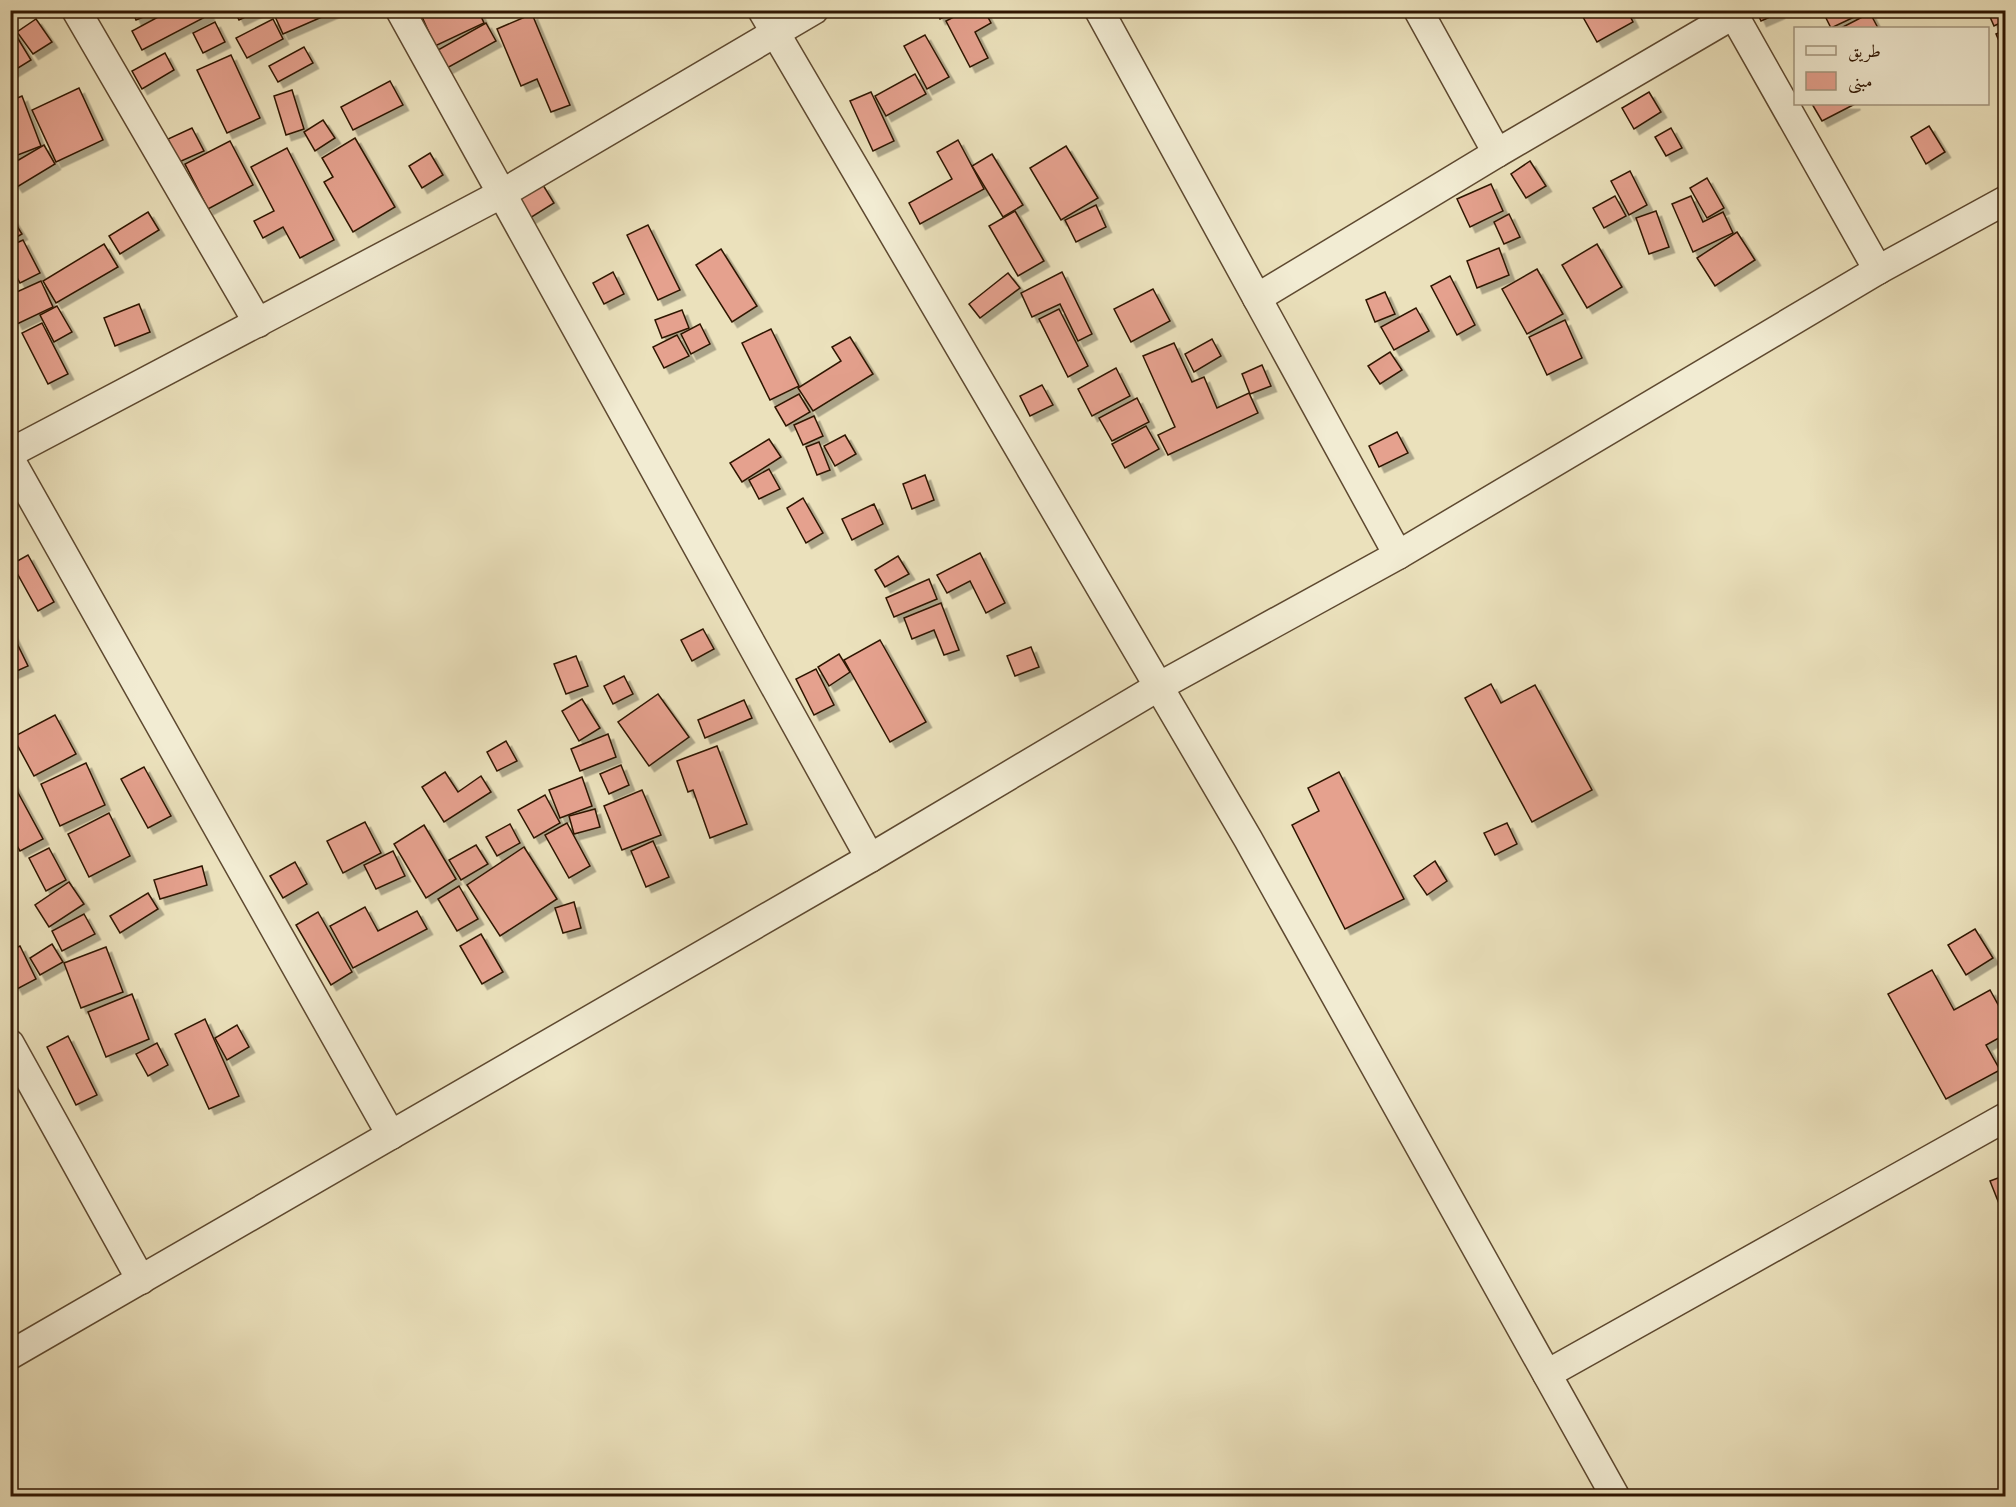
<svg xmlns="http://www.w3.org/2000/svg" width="2016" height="1507" font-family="'IM FELL Great Primer',Amiri,serif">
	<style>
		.building { fill: #e5a18e; stroke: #2f1602; stroke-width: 1.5; filter: url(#shadow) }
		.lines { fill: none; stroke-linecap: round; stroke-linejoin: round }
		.street-casing { stroke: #5e4930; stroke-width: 31 }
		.street { stroke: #f2ecd3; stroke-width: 28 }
	</style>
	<defs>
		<filter id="shadow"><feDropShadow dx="5.5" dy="5.5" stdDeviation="0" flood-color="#0004"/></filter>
	</defs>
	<rect width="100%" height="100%" fill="#ebe1bc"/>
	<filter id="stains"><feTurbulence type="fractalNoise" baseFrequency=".00333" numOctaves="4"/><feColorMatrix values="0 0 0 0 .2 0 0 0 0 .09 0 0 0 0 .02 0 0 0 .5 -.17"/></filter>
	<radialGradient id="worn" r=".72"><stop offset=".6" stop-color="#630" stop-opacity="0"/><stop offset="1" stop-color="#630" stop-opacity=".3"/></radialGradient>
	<g class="building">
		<polygon points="132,10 161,10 136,20"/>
		<polygon points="171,10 207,10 209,15 142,50 132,31"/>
		<polygon points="234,10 260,10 239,20"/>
		<polygon points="276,10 338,10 283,34 273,12"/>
		<polygon points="419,10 478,10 484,23 435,46"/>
		<polygon points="936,10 958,10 940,19"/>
		<polygon points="967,10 984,10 991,23 975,32 988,58 970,67 946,21"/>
		<polygon points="1579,10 1627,10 1633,22 1597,42"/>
		<polygon points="1756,10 1778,10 1779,13 1761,21"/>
		<polygon points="1822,10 1867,10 1867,11 1831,28"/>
		<polygon points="1987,10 2006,10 2006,20 1994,26"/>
		<polygon points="1870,13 1878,28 1841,28"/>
		<polygon points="532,14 570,105 551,112 537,79 521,86 497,29"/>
		<polygon points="36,19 52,42 33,54 17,32"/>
		<polygon points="273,19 283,39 247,58 236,38"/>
		<polygon points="215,22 225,42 203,53 193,33"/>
		<polygon points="486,23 496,41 447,68 438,50"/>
		<polygon points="2006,30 2006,57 1996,34"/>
		<polygon points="14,32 31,60 10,73 10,34"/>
		<polygon points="925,35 949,77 927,89 904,46"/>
		<polygon points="304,47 313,63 278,82 269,66"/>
		<polygon points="165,53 174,70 142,89 132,71"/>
		<polygon points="231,55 260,118 227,133 197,70"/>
		<polygon points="915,74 926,94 886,116 875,96"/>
		<polygon points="390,81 403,105 353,130 341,107"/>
		<polygon points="79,88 103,140 56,162 32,110"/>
		<polygon points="292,90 304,129 286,135 274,96"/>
		<polygon points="871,92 894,141 873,151 850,101"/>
		<polygon points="1649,92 1661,112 1634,129 1622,108"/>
		<polygon points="22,96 41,146 10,158 10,101"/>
		<polygon points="1812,104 1855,104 1822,121"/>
		<polygon points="323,120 335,138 315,151 304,132"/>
		<polygon points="1929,126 1945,152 1926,164 1911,137"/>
		<polygon points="192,128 204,151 179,162 168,139"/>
		<polygon points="1671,128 1682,148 1666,156 1655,137"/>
		<polygon points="355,138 395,207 353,232 324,182 333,177 322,158"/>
		<polygon points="958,140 984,189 920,224 909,203 952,179 937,152"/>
		<polygon points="230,141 253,185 208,209 185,164"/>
		<polygon points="44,145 55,164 17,187 10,177 10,165"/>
		<polygon points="1066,146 1098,198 1061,220 1030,168"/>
		<polygon points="287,148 334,240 300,258 283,227 263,238 254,221 274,211 251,167"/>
		<polygon points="430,153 443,175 422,188 409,166"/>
		<polygon points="992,154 1023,205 1003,217 972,166"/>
		<polygon points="1530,161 1546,186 1526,198 1511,174"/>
		<polygon points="1630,171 1647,205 1629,215 1611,181"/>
		<polygon points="1707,178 1724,208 1707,218 1690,188"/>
		<polygon points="1491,184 1503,211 1470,227 1457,199"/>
		<polygon points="543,185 554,203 530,218 519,199"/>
		<polygon points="1615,196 1626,216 1604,228 1593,208"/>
		<polygon points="1691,196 1703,222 1723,212 1733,233 1693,252 1672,204"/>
		<polygon points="1096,205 1106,227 1076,242 1065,220"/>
		<polygon points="1015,211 1044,261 1018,276 989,226"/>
		<polygon points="1656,211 1669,247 1649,254 1636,218"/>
		<polygon points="148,212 159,230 120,254 109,236"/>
		<polygon points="1509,214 1520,237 1504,244 1494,222"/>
		<polygon points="10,215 22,234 10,241"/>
		<polygon points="648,225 680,290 658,300 627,235"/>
		<polygon points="1737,232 1755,260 1715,286 1697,258"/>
		<polygon points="23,240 40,273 20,283 10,264 10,246"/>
		<polygon points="104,244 118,267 56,303 43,281"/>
		<polygon points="1597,244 1622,287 1587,308 1562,265"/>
		<polygon points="1499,248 1509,275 1477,288 1467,261"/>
		<polygon points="721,249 757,306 732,322 696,265"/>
		<polygon points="1537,269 1563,314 1527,334 1502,289"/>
		<polygon points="613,272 624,294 604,304 593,283"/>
		<polygon points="1062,272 1092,334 1078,341 1060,304 1032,317 1021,293"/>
		<polygon points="1008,273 1020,288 980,318 969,304"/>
		<polygon points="1450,276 1475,325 1457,335 1431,286"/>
		<polygon points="41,281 53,307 17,324 10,310 10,295"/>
		<polygon points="1153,289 1170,321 1131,342 1114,309"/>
		<polygon points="1385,292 1395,314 1375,322 1366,300"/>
		<polygon points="139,304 150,332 115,346 104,318"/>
		<polygon points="57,306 72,332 54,342 40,315"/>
		<polygon points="1416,308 1429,331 1394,350 1381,327"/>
		<polygon points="1059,309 1088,366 1068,377 1039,319"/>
		<polygon points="682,310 689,328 662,338 655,320"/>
		<polygon points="1565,320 1582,358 1547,375 1529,337"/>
		<polygon points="42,323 68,374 48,384 22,333"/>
		<polygon points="700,324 710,344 691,354 681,334"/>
		<polygon points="771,329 799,386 770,400 742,343"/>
		<polygon points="677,335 689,356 664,368 653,347"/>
		<polygon points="850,337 873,374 813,411 798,388 841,361 832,347"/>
		<polygon points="1212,339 1221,356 1194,372 1185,354"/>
		<polygon points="1174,343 1192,382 1204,377 1217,408 1249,393 1258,413 1168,455 1158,435 1175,427 1143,356"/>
		<polygon points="1390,352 1402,370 1380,384 1368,366"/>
		<polygon points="1262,365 1271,386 1250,394 1242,374"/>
		<polygon points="1116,368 1130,396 1092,416 1078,389"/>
		<polygon points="1042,385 1053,405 1030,416 1020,396"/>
		<polygon points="799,394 810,412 786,426 775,407"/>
		<polygon points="1137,398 1149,422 1112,441 1099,418"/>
		<polygon points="814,416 823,436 803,445 794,425"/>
		<polygon points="1146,426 1159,449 1125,468 1112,444"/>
		<polygon points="1397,432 1408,453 1379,467 1369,446"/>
		<polygon points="845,435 856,454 835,466 824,446"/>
		<polygon points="769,439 781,457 742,482 730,463"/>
		<polygon points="819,442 830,470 817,475 806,447"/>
		<polygon points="769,469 780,489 759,499 749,480"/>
		<polygon points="925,475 934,500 912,509 903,484"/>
		<polygon points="803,498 823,533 806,543 787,508"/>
		<polygon points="874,504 883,524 852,540 842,519"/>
		<polygon points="980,553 1005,603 986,613 970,581 947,593 937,575"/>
		<polygon points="28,555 54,602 38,611 12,564"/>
		<polygon points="898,556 909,574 885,587 875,570"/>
		<polygon points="929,579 937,599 894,617 886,598"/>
		<polygon points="941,603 959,650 944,655 934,630 912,639 904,618"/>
		<polygon points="10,629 28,666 10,674"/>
		<polygon points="703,629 714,649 692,661 681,640"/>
		<polygon points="880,640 926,722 890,742 844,660"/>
		<polygon points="1031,647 1039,667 1015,676 1007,656"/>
		<polygon points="839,654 850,672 829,686 818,667"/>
		<polygon points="576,656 588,686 566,694 554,664"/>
		<polygon points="816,669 834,705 814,715 796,679"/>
		<polygon points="624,676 633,694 613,704 604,686"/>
		<polygon points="1491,684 1501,703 1535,685 1592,790 1532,822 1465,698"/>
		<polygon points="658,694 689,737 649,766 618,722"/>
		<polygon points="582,699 600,728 579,741 562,711"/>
		<polygon points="744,700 752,718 705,738 698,720"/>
		<polygon points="55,715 76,754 34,776 13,737"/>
		<polygon points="608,734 616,757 580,771 571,749"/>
		<polygon points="506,741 517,761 497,771 487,752"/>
		<polygon points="717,746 747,824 710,838 693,790 688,792 677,761"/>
		<polygon points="86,763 105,805 60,826 41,784"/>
		<polygon points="621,765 629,785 609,794 600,774"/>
		<polygon points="144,767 171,816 148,828 121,779"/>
		<polygon points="445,772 458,792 481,776 491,792 444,822 422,787"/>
		<polygon points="1339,772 1404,899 1345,929 1292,825 1319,811 1308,788"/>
		<polygon points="582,777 592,806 560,818 549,790"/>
		<polygon points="10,778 43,839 20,851 10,833"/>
		<polygon points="642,790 661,835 622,850 604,806"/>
		<polygon points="545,795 560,823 534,838 518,810"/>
		<polygon points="595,809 600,827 574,834 569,816"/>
		<polygon points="109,813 130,856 89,877 68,834"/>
		<polygon points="365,822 381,853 343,873 327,841"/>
		<polygon points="567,823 590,866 569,878 545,835"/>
		<polygon points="1507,823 1517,844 1495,855 1484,833"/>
		<polygon points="510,824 520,843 497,856 486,837"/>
		<polygon points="424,825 456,879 426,898 394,844"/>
		<polygon points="653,841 669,877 646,887 631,851"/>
		<polygon points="476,845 488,864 461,880 449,860"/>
		<polygon points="524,847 557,899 500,936 467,885"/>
		<polygon points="49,848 66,880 46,891 29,858"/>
		<polygon points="393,851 405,876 376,889 364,865"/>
		<polygon points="1435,861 1447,881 1427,895 1414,876"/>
		<polygon points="295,862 307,884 283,898 270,876"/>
		<polygon points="202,866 207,885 160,899 154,880"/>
		<polygon points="69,882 84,904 49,927 35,905"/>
		<polygon points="459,886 478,919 457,931 438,899"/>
		<polygon points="148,893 158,909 120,933 110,916"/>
		<polygon points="574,902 581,928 563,933 555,908"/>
		<polygon points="365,907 378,931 417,911 427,929 353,968 330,926"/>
		<polygon points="318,912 352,972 331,985 296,925"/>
		<polygon points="84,914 95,934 62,951 52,931"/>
		<polygon points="1975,929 1993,958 1966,975 1948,945"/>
		<polygon points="481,934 503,972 482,984 460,946"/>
		<polygon points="52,944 63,962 40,975 30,958"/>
		<polygon points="20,946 36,979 17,989 10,976 10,951"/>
		<polygon points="106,947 123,992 81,1008 64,963"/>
		<polygon points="1932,970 1954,1010 1990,990 2006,1019 2006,1034 1986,1045 2000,1070 1946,1099 1888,994"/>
		<polygon points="132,994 149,1039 106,1057 88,1012"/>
		<polygon points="205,1019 239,1096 209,1109 175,1034"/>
		<polygon points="237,1025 249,1047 227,1060 215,1038"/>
		<polygon points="68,1036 97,1095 76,1105 47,1047"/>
		<polygon points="157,1043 168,1065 148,1076 136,1054"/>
		<polygon points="2006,1175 2006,1210 2002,1211 1990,1181"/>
	</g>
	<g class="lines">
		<defs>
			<g id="street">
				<polyline points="76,10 258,323"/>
				<polyline points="400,10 870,858"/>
				<polyline points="762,10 1248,839 1615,1496"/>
				<polyline points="1099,10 1398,555"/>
				<polyline points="1418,10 1497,153 1733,15"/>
				<polyline points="1731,10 1878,270"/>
				<polyline points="1257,298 1497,153"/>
				<polyline points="10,453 503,193 814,10"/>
				<polyline points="10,459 391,1135"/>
				<polyline points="10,1044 141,1280"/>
				<polyline points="10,1355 870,858 1158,687 1398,555 1878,270 2006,200"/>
				<polyline points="1547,1374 2006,1117"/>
			</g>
		</defs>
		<use href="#street" class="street-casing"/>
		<use href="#street" class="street"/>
	</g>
	<rect width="2016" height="1507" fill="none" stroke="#ebe1bc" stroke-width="36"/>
	<rect x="12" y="12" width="1992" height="1483" fill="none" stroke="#2f1602" stroke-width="3"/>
	<rect x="18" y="18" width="1980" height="1471" fill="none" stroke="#2f1602" stroke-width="1.5"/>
	<rect x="1794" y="27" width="195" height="78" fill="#f2ecd3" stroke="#a4967f" stroke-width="1.5"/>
	<rect x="1806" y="46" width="30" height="9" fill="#f2ecd3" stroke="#a4967f" stroke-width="1.5"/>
	<text x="1848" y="57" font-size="18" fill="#2f1602">طريق</text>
	<rect x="1806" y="72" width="30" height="18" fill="#e5a18e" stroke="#a4967f" stroke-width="1.5"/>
	<text x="1848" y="87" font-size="18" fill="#2f1602">مبنى</text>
	<rect width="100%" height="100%" filter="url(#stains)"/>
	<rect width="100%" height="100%" fill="url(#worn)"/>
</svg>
